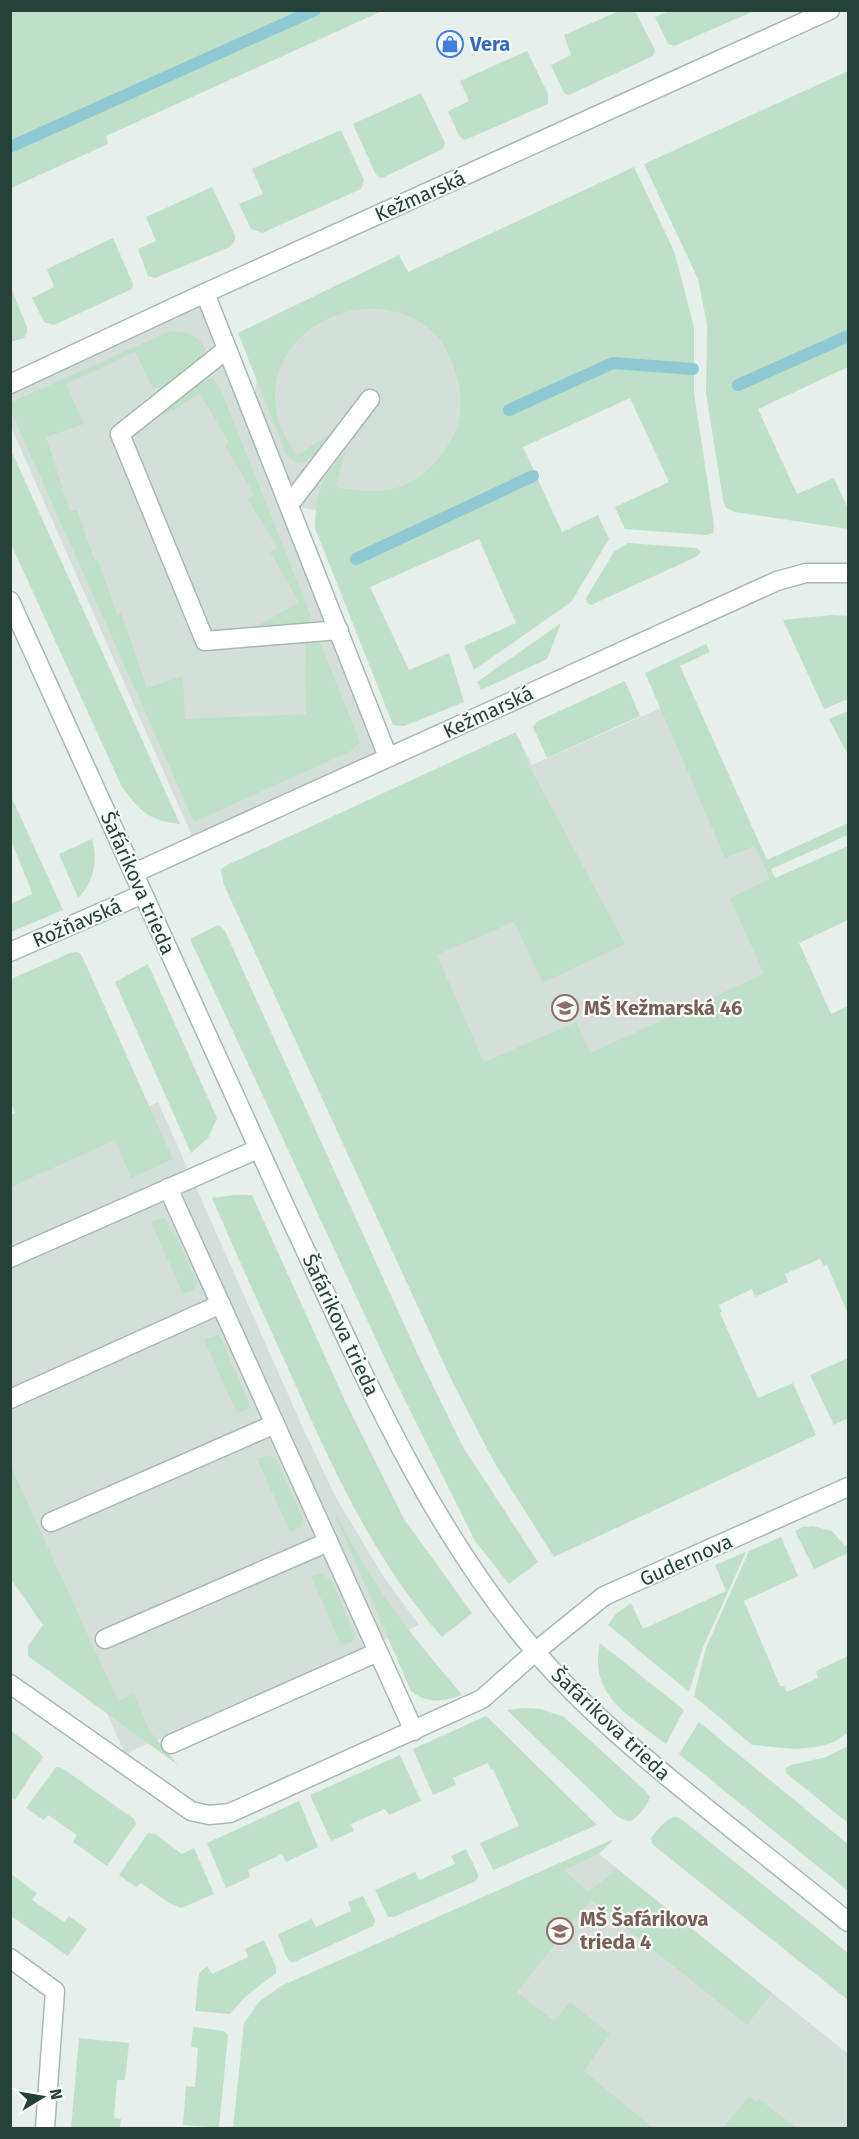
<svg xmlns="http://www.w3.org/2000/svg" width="859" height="2139" font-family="'Fira Sans',sans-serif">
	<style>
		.built { fill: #d4dfda }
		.green { fill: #bfe0c8 }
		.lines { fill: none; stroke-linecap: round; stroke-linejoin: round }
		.stream { stroke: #8ec9d4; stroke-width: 12 }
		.lane-casing { stroke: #a8b8b2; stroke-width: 21 }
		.street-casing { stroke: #a8b8b2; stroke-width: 21 }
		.lane { stroke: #fff; stroke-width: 18 }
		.street { stroke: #fff; stroke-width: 18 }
		.labels { text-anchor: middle; stroke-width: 4.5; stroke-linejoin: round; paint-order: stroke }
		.shop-label { font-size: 20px; font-weight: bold; fill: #366cbe; stroke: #f7fbf9; text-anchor: start }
		.street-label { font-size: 20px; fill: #24423a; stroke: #f7fbf9 }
		.education-label { font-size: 20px; font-weight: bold; fill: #785e54; stroke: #f7fbf9; text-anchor: start }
	</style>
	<rect width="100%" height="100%" fill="#e6efeb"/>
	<g class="built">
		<polygon points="205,293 257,423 255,389 262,355 313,297 458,317 473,464 335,514 289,505 388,757 196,845 11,427 10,384"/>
		<polygon points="688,696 848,1052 536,1300 267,895 519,739 532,765"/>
		<polygon points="158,1102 303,1428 335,1496 383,1576 419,1625 125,1754 11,1498 10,1166"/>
		<polygon points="599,1854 848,2054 848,2128 274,2128 282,1995"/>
	</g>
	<g class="green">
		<polygon points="672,10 754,10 754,11 674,46 668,44 655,17"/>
		<polygon points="10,11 11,10 382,11 106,136 108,144 11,188"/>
		<polygon points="619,11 635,11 655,50 653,56 569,95 564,93 551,65 571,55 564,35"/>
		<polygon points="527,51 548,94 548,104 465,140 459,136 448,111 469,101 460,81"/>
		<polygon points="848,71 848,367 758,409 797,494 834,478 848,509 848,529 735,512 726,508 723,500 706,393 707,324 698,279 644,164"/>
		<polygon points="421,93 445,143 443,149 382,178 376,175 353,124"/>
		<polygon points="341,130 364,180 361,189 262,233 251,229 239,204 263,194 252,169"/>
		<path d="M634 167 674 251 694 327V393L714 525 713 533 706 535 625 529 615 507 669 482 630 398 523 447 562 532 598 515 609 539 571 602 474 670 464 646 516 623 479 539 370 587 409 670 449 653 464 702 404 726 393 725 315 528C316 492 321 478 346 451L335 487C381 495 410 494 441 455 460 432 466 402 456 374 452 363 448 350 441 341 384 271 258 324 277 415 280 430 290 444 297 456L326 436C325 445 309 464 298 463 293 463 289 457 286 454L238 333 399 255 408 272Z"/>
		<polygon points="212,187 235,235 235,240 230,247 155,278 148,276 138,249 156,241 146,217"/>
		<polygon points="113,238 133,284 132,289 54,325 44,322 32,298 54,287 47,269"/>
		<polygon points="11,288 27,327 27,332 24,338 11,342"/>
		<path d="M171 331C187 331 198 336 206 349L203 357 172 384 153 389 135 352 66 384 84 424 46 437 70 511 77 510 95 561 98 560 117 614 121 613 147 688 183 676 185 719 306 714 305 641 320 642 360 742 351 751 194 822 11 411 10 404 16 400Z"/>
		<polygon points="212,378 220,388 312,619 305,624 257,626 299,602 270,552 277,547 248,499 254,495 225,446 229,443 200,394 165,415 158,411 201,379"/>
		<path d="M10 450H11L180 824C149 821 140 811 122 787L11 544Z"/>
		<polygon points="628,543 696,548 701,551 698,556 591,605 587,603 586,598 614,552"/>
		<polygon points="831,615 848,616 848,699 824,709 783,620"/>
		<polygon points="561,623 547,659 481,690 477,682"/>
		<polygon points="706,644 710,652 680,666 767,860 848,823 848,835 771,869 775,878 848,846 848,920 799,943 831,1014 848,1006 848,1314 827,1265 824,1266 820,1259 785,1274 788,1282 755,1297 752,1289 719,1305 722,1312 720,1313 758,1398 793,1383 816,1435 554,1557 494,1462 452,1381 224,885 221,870 225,866 516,732 531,769 625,944 543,983 514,922 437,955 484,1062 576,1022 590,1053 764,974 730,898 770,879 755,846 725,858 645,673"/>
		<polygon points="625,681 640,716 547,758 533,727 538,721"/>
		<polygon points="848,711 848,755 829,719"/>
		<polygon points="11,796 63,910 11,932 11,904 32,894 30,887 11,841"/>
		<path d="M92 839C98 859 94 883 78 898L59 854Z"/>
		<polygon points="218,925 222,927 226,933 419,1357 463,1447 538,1562 509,1584 475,1541 395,1380 190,939"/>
		<polygon points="77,952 81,954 173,1159 131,1178 115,1140 11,1187 11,1115 15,1113 10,1098 11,979 70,953"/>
		<polygon points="148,964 217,1118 208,1138 191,1153 115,982"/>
		<path d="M234 1195H252L347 1405 404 1519 472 1613 442 1637C377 1565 331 1466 292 1377 265 1318 238 1258 212 1198Z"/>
		<polygon points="164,1218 173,1229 197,1284 193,1290 183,1294 151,1222"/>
		<polygon points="219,1334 251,1408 237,1413 204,1340"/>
		<polygon points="848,1358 848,1418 834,1425 810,1375"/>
		<polygon points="269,1455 277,1460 303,1518 301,1527 290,1532 257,1459"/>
		<polygon points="10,1464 118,1701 134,1694 149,1730 178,1765 28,1656 28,1646 43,1625 11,1579"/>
		<path d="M332 1508C349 1539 366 1570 387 1600 410 1633 436 1664 462 1695 443 1702 427 1704 411 1691Z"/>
		<polygon points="813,1526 832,1531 845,1546 848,1545 848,1553 814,1569 795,1531 803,1527"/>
		<polygon points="781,1537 798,1576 744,1601 780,1686 784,1686 787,1692 818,1678 816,1671 848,1656 848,1733 832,1743 816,1747 795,1749 752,1745 694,1696 706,1648 749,1551"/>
		<polygon points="746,1552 703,1647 689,1692 608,1625 616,1614 631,1603 643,1629 726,1591 715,1565"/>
		<polygon points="321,1573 331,1580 354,1632 354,1639 350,1643 341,1645 311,1576"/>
		<path d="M600 1643 684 1710 666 1744C630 1716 588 1696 600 1643Z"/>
		<path d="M524 1708 541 1709 564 1717 646 1791 650 1797C648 1804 637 1820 629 1821 626 1821 620 1818 618 1817L507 1710Z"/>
		<polygon points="486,1716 597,1825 493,1870 480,1843 519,1826 493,1769 491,1770 488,1763 453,1778 456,1785 433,1795 413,1749"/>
		<polygon points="699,1722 848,1844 848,1891 679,1754"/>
		<polygon points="11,1731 39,1752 43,1757 15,1800 11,1797"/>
		<polygon points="848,1746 848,1823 786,1773 786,1768 791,1765 826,1757"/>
		<polygon points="400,1755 421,1801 389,1815 385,1809 351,1824 354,1831 331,1841 310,1795"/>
		<polygon points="56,1767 62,1768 134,1819 136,1824 133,1828 107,1866 73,1842 77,1835 48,1815 44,1820 26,1808"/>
		<polygon points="299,1801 318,1847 286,1862 282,1854 248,1870 250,1877 226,1888 207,1843"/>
		<path d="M674 1817 680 1818 848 1953V2000L652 1844 651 1838C656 1831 665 1820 674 1817Z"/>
		<polygon points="148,1833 155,1834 182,1854 194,1848 214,1894 181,1908 169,1903 141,1883 136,1887 119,1875"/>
		<polygon points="614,1839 599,1854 564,1870 588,1892 617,1869 772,1993 747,2025 591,1900 517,1992 554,2021 570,2002 610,2034 584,2071 653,2128 233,2128 244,2023 259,2002 281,1986"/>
		<polygon points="466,1849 478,1874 478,1877 476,1881 394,1917 388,1917 375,1890 415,1872 419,1880 455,1864 451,1856"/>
		<polygon points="11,1874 37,1893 32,1900 64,1922 69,1916 87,1929 68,1956 11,1916"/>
		<polygon points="363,1896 375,1920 373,1926 292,1963 287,1958 278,1934 312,1919 316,1927 351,1911 348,1902"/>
		<polygon points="264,1940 276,1967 276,1973 245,1997 230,2014 195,2011 199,1973 207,1966 212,1974 248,1957 245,1949"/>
		<polygon points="193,2027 224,2031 228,2035 219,2128 183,2125 186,2086 195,2087 198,2048 191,2047"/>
		<polygon points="79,2038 129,2043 125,2080 117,2080 114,2118 121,2119 120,2128 71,2128"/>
		<polygon points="749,2096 757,2102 759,2099 797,2128 723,2128"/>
	</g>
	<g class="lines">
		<g class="stream">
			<polyline points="10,147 315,10"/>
			<polyline points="738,385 848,336"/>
			<polyline points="509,410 613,363 693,369"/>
			<polyline points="356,559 533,476"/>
		</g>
		<defs>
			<g id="lane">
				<polyline points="205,293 388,757"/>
				<polyline points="227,349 120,434 205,641 339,630"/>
				<polyline points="289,505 370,399"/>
				<polyline points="168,1188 414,1731"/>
				<polyline points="10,1258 258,1149"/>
				<polyline points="10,1399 221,1304"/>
				<polyline points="51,1522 275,1424"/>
				<polyline points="105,1639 328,1542"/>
				<polyline points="171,1744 378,1652"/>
			</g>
			<g id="street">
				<polyline points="10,384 205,293 830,10"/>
				<path d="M10 601C103 805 194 1010 288 1213 359 1364 425 1522 534 1650 586 1711 649 1762 711 1812 757 1849 803 1885 848 1922"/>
				<polyline points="134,873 777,581 806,573 848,573"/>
				<polyline points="10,952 143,894"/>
				<polyline points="10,1684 191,1811 209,1815 230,1813 482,1699 535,1652 604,1596 848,1487"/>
				<polyline points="10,1958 55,1991 45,2128"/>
			</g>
		</defs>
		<use href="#lane" class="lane-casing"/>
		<use href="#street" class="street-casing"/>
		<use href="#lane" class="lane"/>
		<use href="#street" class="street"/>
	</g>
	<defs>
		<symbol id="shop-ring" viewBox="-11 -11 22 22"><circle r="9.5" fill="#f7fbf9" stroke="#3f7fe0" stroke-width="1.5"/><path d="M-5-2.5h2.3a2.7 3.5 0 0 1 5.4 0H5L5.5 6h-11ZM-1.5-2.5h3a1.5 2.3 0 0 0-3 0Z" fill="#3f7fe0"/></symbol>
		<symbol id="school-ring" viewBox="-11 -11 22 22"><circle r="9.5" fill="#f7fbf9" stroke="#8d6e63" stroke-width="1.5"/><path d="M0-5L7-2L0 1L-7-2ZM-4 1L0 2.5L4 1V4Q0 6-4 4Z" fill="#8d6e63"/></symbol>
	</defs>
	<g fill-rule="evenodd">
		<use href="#shop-ring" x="435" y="29" width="30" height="30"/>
		<use href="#school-ring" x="550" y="993" width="30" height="30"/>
		<use href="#school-ring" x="545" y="1916" width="30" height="30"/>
	</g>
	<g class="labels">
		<g class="shop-label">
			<text x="470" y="51">Vera</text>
		</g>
		<g class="street-label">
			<text transform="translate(420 196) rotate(-24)" y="7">Kežmarská</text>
			<text transform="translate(488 712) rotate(-25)" y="7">Kežmarská</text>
			<text transform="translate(138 883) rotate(66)" y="7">Šafárikova trieda</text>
			<text transform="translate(77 923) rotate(-23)" y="7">Rožňavská</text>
			<text transform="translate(341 1325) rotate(65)" y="7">Šafárikova trieda</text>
			<text transform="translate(686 1560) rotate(-24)" y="7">Gudernova</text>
			<text transform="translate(611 1724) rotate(43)" y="7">Šafárikova trieda</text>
		</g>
		<g class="education-label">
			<text x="584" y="1015">MŠ Kežmarská 46</text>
			<text x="580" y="1926">MŠ Šafárikova<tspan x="580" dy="23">trieda 4</tspan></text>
		</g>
	</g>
	<rect width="859" height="2139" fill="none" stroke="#24423a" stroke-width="24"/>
	<g transform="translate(42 2097) rotate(79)" stroke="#f7fbf9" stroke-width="4.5" paint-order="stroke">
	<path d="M0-4.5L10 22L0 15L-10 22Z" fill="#24423a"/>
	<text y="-9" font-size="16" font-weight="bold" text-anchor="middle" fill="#24423a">N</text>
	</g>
</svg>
